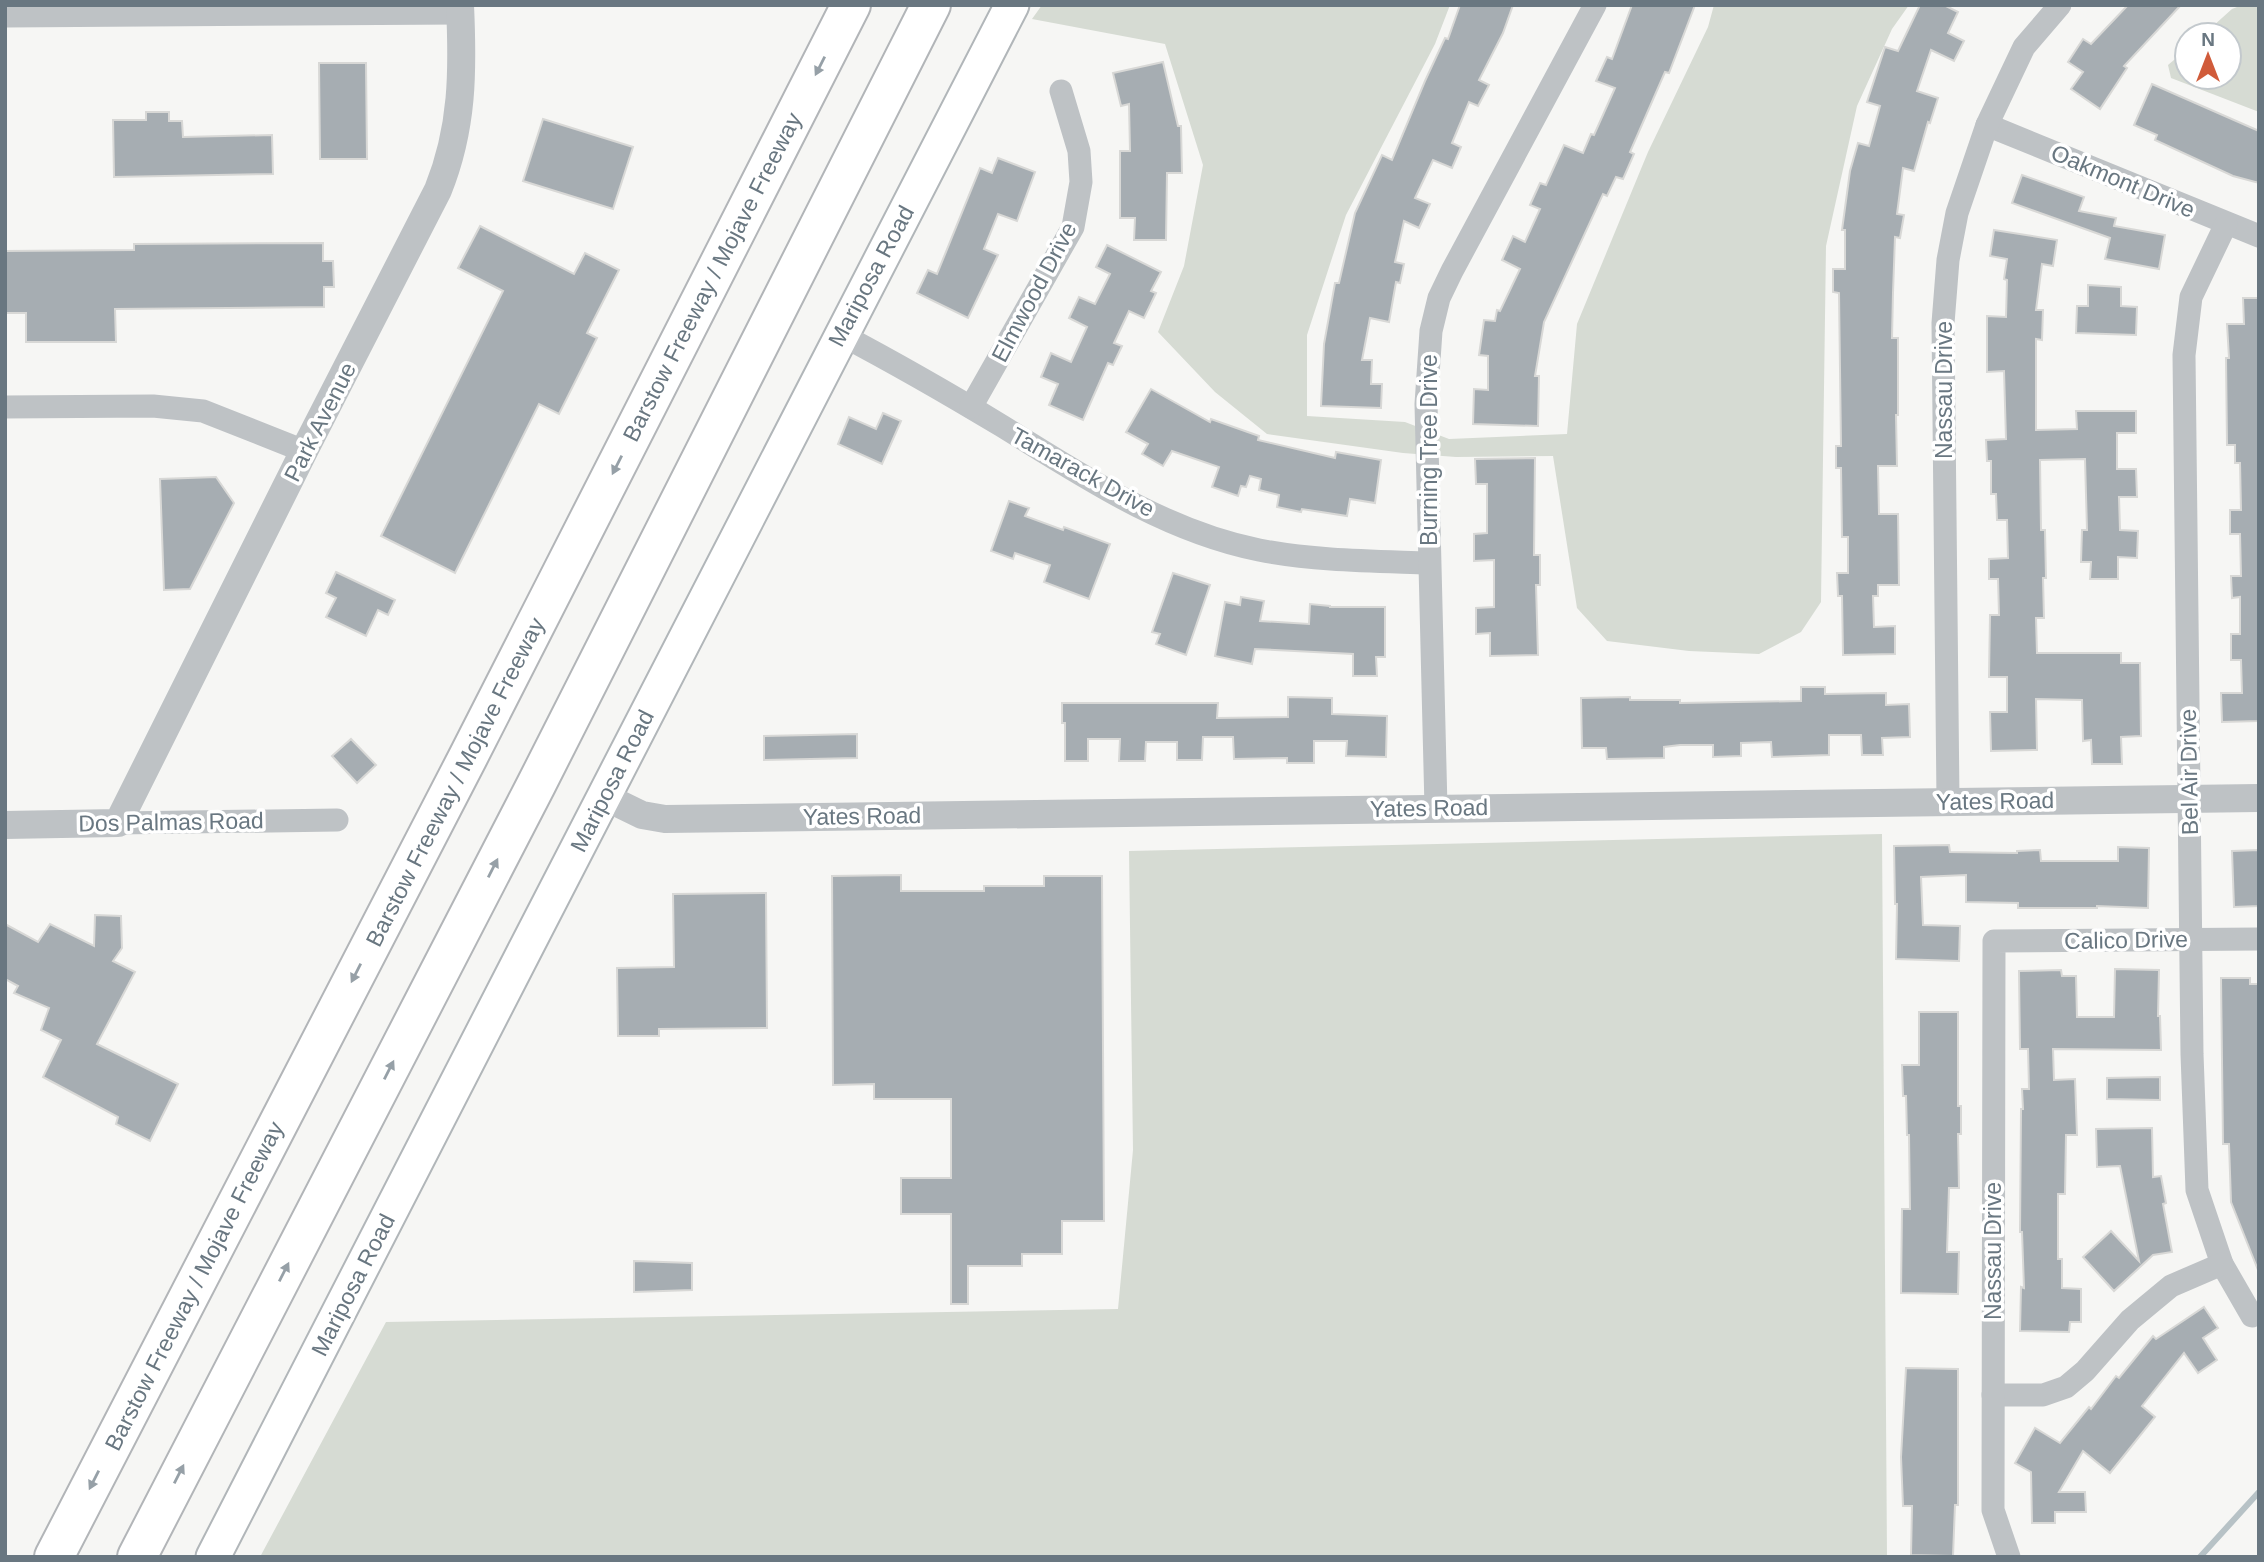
<svg xmlns="http://www.w3.org/2000/svg" width="2264" height="1562" font-family="Arial,sans-serif">
	<style>
		.green { fill: #d6dbd3 }
		.lines { fill: none; stroke-linecap: round; stroke-linejoin: round }
		.stream { stroke: #b7c2c6; stroke-width: 6 }
		.building { fill: #a6adb2; stroke: #d8d8d6; stroke-width: 2 }
		.secondary-casing { stroke: #b1b6b9; stroke-width: 37 }
		.motorway-casing { stroke: #b2b5b8; stroke-width: 42 }
		.minor { stroke: #bec2c5; stroke-width: 23 }
		.tertiary { stroke: #bec2c5; stroke-width: 28 }
		.secondary { stroke: #fff; stroke-width: 33 }
		.motorway { stroke: #fff; stroke-width: 38 }
		.oneway { fill: #96a0a7 }
		.labels { text-anchor: middle; stroke-width: 7; stroke-linejoin: round; paint-order: stroke }
		.street-label { font-size: 23px; fill: #697781; stroke: #fff }
	</style>
	<rect width="100%" height="100%" fill="#f6f6f4"/>
	<g class="green">
		<polygon points="1042,5 1450,5 1435,44 1346,215 1307,335 1307,416 1405,422 1449,439 1567,434 1577,324 1648,152 1708,27 1714,5 1909,5 1892,29 1857,106 1826,246 1821,602 1801,632 1759,654 1689,651 1607,641 1577,608 1553,456 1456,457 1403,453 1267,434 1215,392 1158,332 1184,266 1203,165 1165,44 1032,19"/>
		<polygon points="2242,5 2259,5 2259,112 2171,78 2168,65 2187,49 2187,77 2229,77 2229,35 2203,35 2232,9"/>
		<polygon points="1882,834 1887,1557 260,1557 386,1322 1118,1309 1133,1150 1129,851"/>
	</g>
	<g class="lines">
		<polyline class="stream" points="2200,1557 2259,1492"/>
	</g>
	<g class="building">
		<polygon points="1460,5 1513,5 1503,33 1479,80 1489,85 1478,106 1469,102 1452,143 1461,147 1452,168 1433,160 1415,198 1430,204 1419,228 1404,221 1395,262 1404,264 1400,283 1396,282 1389,322 1370,318 1362,360 1372,360 1371,384 1382,384 1381,408 1321,406 1324,344 1335,283 1339,283 1355,213 1382,155 1392,160 1425,81 1445,38 1448,39"/>
		<polygon points="1632,5 1695,5 1669,73 1665,72 1630,152 1634,154 1623,179 1616,177 1607,196 1603,194 1544,322 1535,376 1539,376 1538,426 1473,424 1474,389 1488,390 1488,356 1479,355 1484,320 1495,321 1497,310 1500,311 1520,269 1502,260 1513,236 1525,242 1540,209 1530,205 1540,183 1546,185 1564,145 1583,153 1591,134 1594,135 1615,88 1596,81 1607,57 1612,59"/>
		<polygon points="1920,5 1944,5 1958,12 1948,33 1964,41 1954,61 1931,50 1917,91 1938,98 1930,123 1928,122 1914,171 1903,168 1897,214 1904,215 1900,238 1895,237 1893,293 1892,338 1898,338 1898,415 1896,415 1897,466 1878,466 1879,514 1898,514 1899,585 1878,585 1878,596 1873,596 1874,627 1895,626 1895,654 1843,655 1842,596 1838,596 1837,573 1848,573 1848,537 1842,537 1841,468 1836,468 1836,446 1841,446 1839,293 1833,292 1833,269 1845,269 1845,230 1842,230 1850,171 1858,143 1869,146 1880,106 1867,102 1885,47 1898,51"/>
		<polygon points="2128,5 2181,5 2124,66 2127,68 2100,109 2071,89 2083,72 2068,62 2083,39 2091,44"/>
		<polygon points="1163,62 1178,126 1181,126 1182,173 1167,173 1166,240 1134,240 1135,218 1120,218 1120,151 1130,151 1129,104 1121,106 1113,73"/>
		<polygon points="319,63 366,63 367,159 320,159"/>
		<polygon points="2152,84 2259,131 2259,183 2233,176 2155,140 2157,135 2134,125"/>
		<polygon points="146,112 169,112 169,121 182,121 183,137 272,135 273,174 114,177 113,120 146,120"/>
		<polygon points="543,119 633,147 613,209 523,181"/>
		<polygon points="998,158 1035,172 1017,221 998,214 984,249 998,255 968,318 917,293 928,270 937,274 980,168 992,173"/>
		<polygon points="2022,175 2084,197 2079,211 2116,218 2114,226 2165,235 2159,269 2105,259 2110,238 2012,203"/>
		<polygon points="480,226 574,274 585,253 619,270 587,333 597,338 559,414 539,404 455,573 381,536 503,291 458,268"/>
		<polygon points="1994,230 2057,240 2053,266 2042,264 2036,310 2043,310 2042,340 2036,339 2036,430 2077,429 2076,411 2136,411 2136,433 2117,433 2117,469 2136,469 2137,497 2119,497 2120,530 2138,531 2137,558 2118,557 2118,579 2090,579 2091,562 2081,562 2082,530 2087,530 2085,459 2040,460 2041,530 2045,530 2046,578 2043,578 2044,618 2036,618 2037,653 2121,653 2121,663 2140,663 2141,736 2121,737 2122,764 2092,764 2091,740 2083,741 2082,700 2036,699 2037,750 1991,751 1990,712 2007,712 2007,677 1989,677 1990,615 1999,615 1998,579 1989,579 1989,559 2008,558 2007,520 1997,520 1996,494 1991,494 1991,461 1987,461 1986,440 2006,439 2004,371 1987,372 1987,316 2006,317 2007,280 2004,279 2007,259 1990,256"/>
		<polygon points="323,243 323,261 333,261 334,287 324,287 324,307 115,309 116,342 26,342 26,313 5,313 5,251 134,250 134,244"/>
		<polygon points="1107,245 1161,272 1151,291 1156,293 1144,318 1129,311 1114,343 1122,346 1113,365 1108,363 1083,420 1049,405 1058,384 1041,377 1051,353 1071,362 1087,327 1069,318 1079,297 1095,304 1110,274 1096,267"/>
		<polygon points="2088,285 2121,287 2121,306 2137,307 2136,335 2076,333 2077,306 2088,306"/>
		<polygon points="2243,298 2259,298 2259,721 2222,722 2221,693 2242,693 2241,660 2231,660 2231,634 2240,634 2240,597 2232,598 2231,576 2241,576 2240,534 2230,534 2230,510 2241,510 2240,463 2235,463 2235,445 2227,445 2226,358 2229,358 2227,324 2244,324"/>
		<polygon points="1151,389 1210,422 1211,419 1259,436 1258,440 1335,458 1336,452 1381,460 1375,503 1350,499 1347,516 1302,509 1301,512 1277,507 1279,495 1259,490 1261,479 1250,476 1246,487 1241,486 1238,496 1212,487 1219,467 1172,451 1163,466 1142,454 1148,444 1126,432"/>
		<polygon points="883,413 901,421 882,464 838,444 849,417 876,429"/>
		<polygon points="1535,458 1534,555 1540,555 1540,585 1536,585 1538,655 1490,656 1490,633 1476,634 1476,608 1494,607 1494,560 1474,561 1474,534 1487,533 1487,484 1476,484 1475,459"/>
		<polygon points="216,477 234,503 190,589 164,590 160,479"/>
		<polygon points="1009,501 1029,508 1025,516 1063,530 1064,527 1110,544 1089,599 1044,582 1050,565 1015,553 1013,559 991,551"/>
		<polygon points="336,572 395,600 388,615 378,610 366,636 326,617 336,598 326,593"/>
		<polygon points="1173,573 1210,585 1186,655 1156,644 1160,634 1152,632"/>
		<polygon points="1241,597 1264,601 1260,621 1309,624 1310,604 1330,606 1330,607 1385,607 1385,657 1376,657 1377,676 1353,676 1353,654 1255,649 1252,664 1215,656 1225,602 1240,605"/>
		<polygon points="1801,687 1825,687 1825,694 1886,693 1886,705 1909,704 1910,737 1882,738 1883,755 1862,755 1861,735 1829,735 1829,755 1772,757 1771,742 1741,743 1741,756 1713,757 1713,745 1680,745 1664,747 1664,758 1607,759 1606,748 1582,748 1581,698 1630,697 1630,700 1680,700 1680,703 1801,701"/>
		<polygon points="1288,697 1332,698 1332,714 1387,716 1386,757 1346,756 1347,741 1314,741 1314,763 1287,763 1287,758 1234,759 1233,737 1203,737 1202,760 1177,760 1177,742 1146,742 1145,761 1119,761 1120,739 1088,739 1088,761 1065,761 1065,723 1062,723 1062,703 1218,703 1217,718 1288,717"/>
		<polygon points="857,734 857,758 764,760 764,736"/>
		<polygon points="351,739 376,765 357,783 332,756"/>
		<polygon points="1949,845 1950,852 2017,853 2017,851 2040,850 2041,861 2118,861 2118,847 2149,848 2148,908 2097,906 2097,908 2018,908 2018,903 1966,902 1966,875 1921,877 1923,925 1960,926 1959,961 1896,959 1897,904 1895,904 1894,846"/>
		<polygon points="2259,850 2259,906 2234,907 2232,851"/>
		<polygon points="901,875 901,891 984,891 984,886 1044,886 1044,876 1102,876 1104,1221 1062,1221 1062,1254 1022,1254 1022,1266 968,1266 968,1304 951,1304 951,1214 901,1214 901,1178 951,1178 951,1099 874,1099 874,1084 833,1085 832,876"/>
		<polygon points="766,893 767,1028 659,1029 659,1036 618,1036 617,968 674,967 673,894"/>
		<polygon points="95,915 121,916 122,948 113,961 135,972 97,1044 178,1084 150,1141 116,1124 118,1117 43,1077 61,1040 41,1030 49,1008 14,993 18,986 5,979 5,924 38,942 50,924 94,946"/>
		<polygon points="2115,969 2159,970 2158,1016 2160,1016 2161,1050 2053,1049 2054,1080 2075,1079 2077,1135 2066,1135 2065,1194 2058,1194 2058,1259 2062,1259 2062,1288 2081,1289 2081,1322 2070,1322 2069,1332 2020,1331 2021,1287 2024,1288 2022,1232 2020,1232 2021,1109 2023,1109 2022,1089 2029,1089 2028,1049 2020,1049 2019,971 2061,970 2062,976 2076,976 2077,1017 2114,1017"/>
		<polygon points="2221,978 2250,978 2250,984 2259,984 2258,1270 2231,1202 2229,1144 2223,1144"/>
		<polygon points="1919,1012 1958,1012 1958,1106 1961,1106 1961,1134 1958,1134 1959,1188 1949,1188 1947,1252 1959,1252 1958,1294 1901,1293 1902,1209 1910,1209 1909,1135 1907,1135 1906,1096 1903,1096 1902,1065 1919,1065"/>
		<polygon points="2160,1077 2160,1100 2107,1099 2107,1078"/>
		<polygon points="2152,1128 2153,1177 2161,1176 2166,1203 2163,1204 2172,1252 2153,1255 2114,1291 2083,1257 2111,1231 2139,1261 2120,1166 2097,1167 2096,1129"/>
		<polygon points="634,1261 692,1263 692,1290 634,1292"/>
		<polygon points="2204,1307 2218,1328 2203,1338 2217,1360 2198,1373 2184,1353 2142,1406 2155,1417 2110,1473 2083,1451 2059,1492 2085,1492 2086,1512 2055,1512 2055,1523 2032,1523 2031,1472 2015,1463 2035,1428 2060,1443 2089,1407 2091,1409 2116,1376 2119,1378 2153,1336 2156,1339"/>
		<polygon points="1906,1368 1958,1369 1958,1505 1955,1505 1953,1556 1911,1555 1912,1506 1903,1506 1901,1457"/>
	</g>
	<g class="lines">
		<defs>
			<path id="secondary" d="M213 1557C480 1040 743 521 1012 5"/>
			<g id="motorway">
				<polyline points="54,1557 468,757 851,5"/>
				<polyline points="137,1557 536,785 931,5"/>
			</g>
		</defs>
		<use href="#secondary" class="secondary-casing"/>
		<use href="#motorway" class="motorway-casing"/>
		<g class="minor">
			<polyline points="5,16 461,13"/>
			<polyline points="1987,125 2259,236"/>
			<polyline points="2226,224 2191,297 2184,355 2192,1054 2197,1190 2222,1264 2252,1316"/>
			<path d="M840 334C895 363 949 394 1002 426 1083 476 1164 531 1259 550 1315 561 1372 561 1429 563"/>
			<polyline points="5,407 153,406 203,411 304,451"/>
			<polyline points="971,407 1073,227 1081,182 1079,151 1061,91"/>
			<polyline points="1948,801 1943,323 1948,260 1957,213 1987,125 2024,47 2060,5"/>
			<polyline points="1436,808 1426,404 1431,331 1439,298 1452,271 1595,5"/>
			<polyline points="118,823 337,820"/>
			<polyline points="1993,1395 2043,1395 2066,1387 2085,1371 2130,1320 2171,1286 2222,1264"/>
			<polyline points="2009,1557 1993,1510 1994,941 2259,939"/>
		</g>
		<g class="tertiary">
			<polyline points="603,796 642,815 665,819 2259,798"/>
			<path d="M5 825 118 823 304 451 438 190C463 128 463 71 460 5"/>
		</g>
		<use href="#secondary" class="secondary"/>
		<use href="#motorway" class="motorway"/>
	</g>
	<defs><path id="oneway-solid" d="M-6-.8H1V-3.2L6.5 0L1 3.2V.8H-6Z" transform="scale(1.75)"/></defs>
	<g class="oneway">
		<use href="#oneway-solid" transform="translate(820 66) rotate(117)"/>
		<use href="#oneway-solid" transform="translate(617 465) rotate(117)"/>
		<use href="#oneway-solid" transform="translate(493 868) rotate(-63)"/>
		<use href="#oneway-solid" transform="translate(356 973) rotate(117)"/>
		<use href="#oneway-solid" transform="translate(389 1070) rotate(-63)"/>
		<use href="#oneway-solid" transform="translate(284 1272) rotate(-63)"/>
		<use href="#oneway-solid" transform="translate(179 1474) rotate(-63)"/>
		<use href="#oneway-solid" transform="translate(94 1480) rotate(117)"/>
	</g>
	<g class="labels">
		<g class="street-label">
			<text transform="translate(2123 181) rotate(23)" y="8">Oakmont Drive</text>
			<text transform="translate(871 276) rotate(-62)" y="8">Mariposa Road</text>
			<text transform="translate(712 277) rotate(-63)" y="8">Barstow Freeway / Mojave Freeway</text>
			<text transform="translate(1034 292) rotate(-62)" y="8">Elmwood Drive</text>
			<text transform="translate(1944 390) rotate(-90)" y="8">Nassau Drive</text>
			<text transform="translate(320 422) rotate(-63)" y="8">Park Avenue</text>
			<text transform="translate(1429 450) rotate(-90)" y="8">Burning Tree Drive</text>
			<text transform="translate(1083 472) rotate(29)" y="8">Tamarack Drive</text>
			<text transform="translate(2189 772) rotate(-91)" y="8">Bel Air Drive</text>
			<text transform="translate(612 781) rotate(-63)" y="8">Mariposa Road</text>
			<text transform="translate(455 782) rotate(-63)" y="8">Barstow Freeway / Mojave Freeway</text>
			<text transform="translate(1995 801) rotate(-1)" y="8">Yates Road</text>
			<text transform="translate(1429 808) rotate(-1)" y="8">Yates Road</text>
			<text transform="translate(862 816) rotate(-1)" y="8">Yates Road</text>
			<text transform="translate(171 822) rotate(-1)" y="8">Dos Palmas Road</text>
			<text transform="translate(2126 940) rotate(-1)" y="8">Calico Drive</text>
			<text transform="translate(1993 1251) rotate(-90)" y="8">Nassau Drive</text>
			<text transform="translate(353 1285) rotate(-63)" y="8">Mariposa Road</text>
			<text transform="translate(194 1286) rotate(-63)" y="8">Barstow Freeway / Mojave Freeway</text>
		</g>
	</g>
	<rect width="2264" height="1562" fill="none" stroke="#697781" stroke-width="14"/>
	<g transform="translate(2208 56)"><circle r="33" fill="#ffffff" stroke="#c3c9cd" stroke-width="2"/>
	<path d="M0-5L12 26L0 18L-12 26Z" fill="#d05b3a"/>
	<text y="-10" font-size="19" font-weight="bold" text-anchor="middle" fill="#697781">N</text>
	</g>
</svg>
